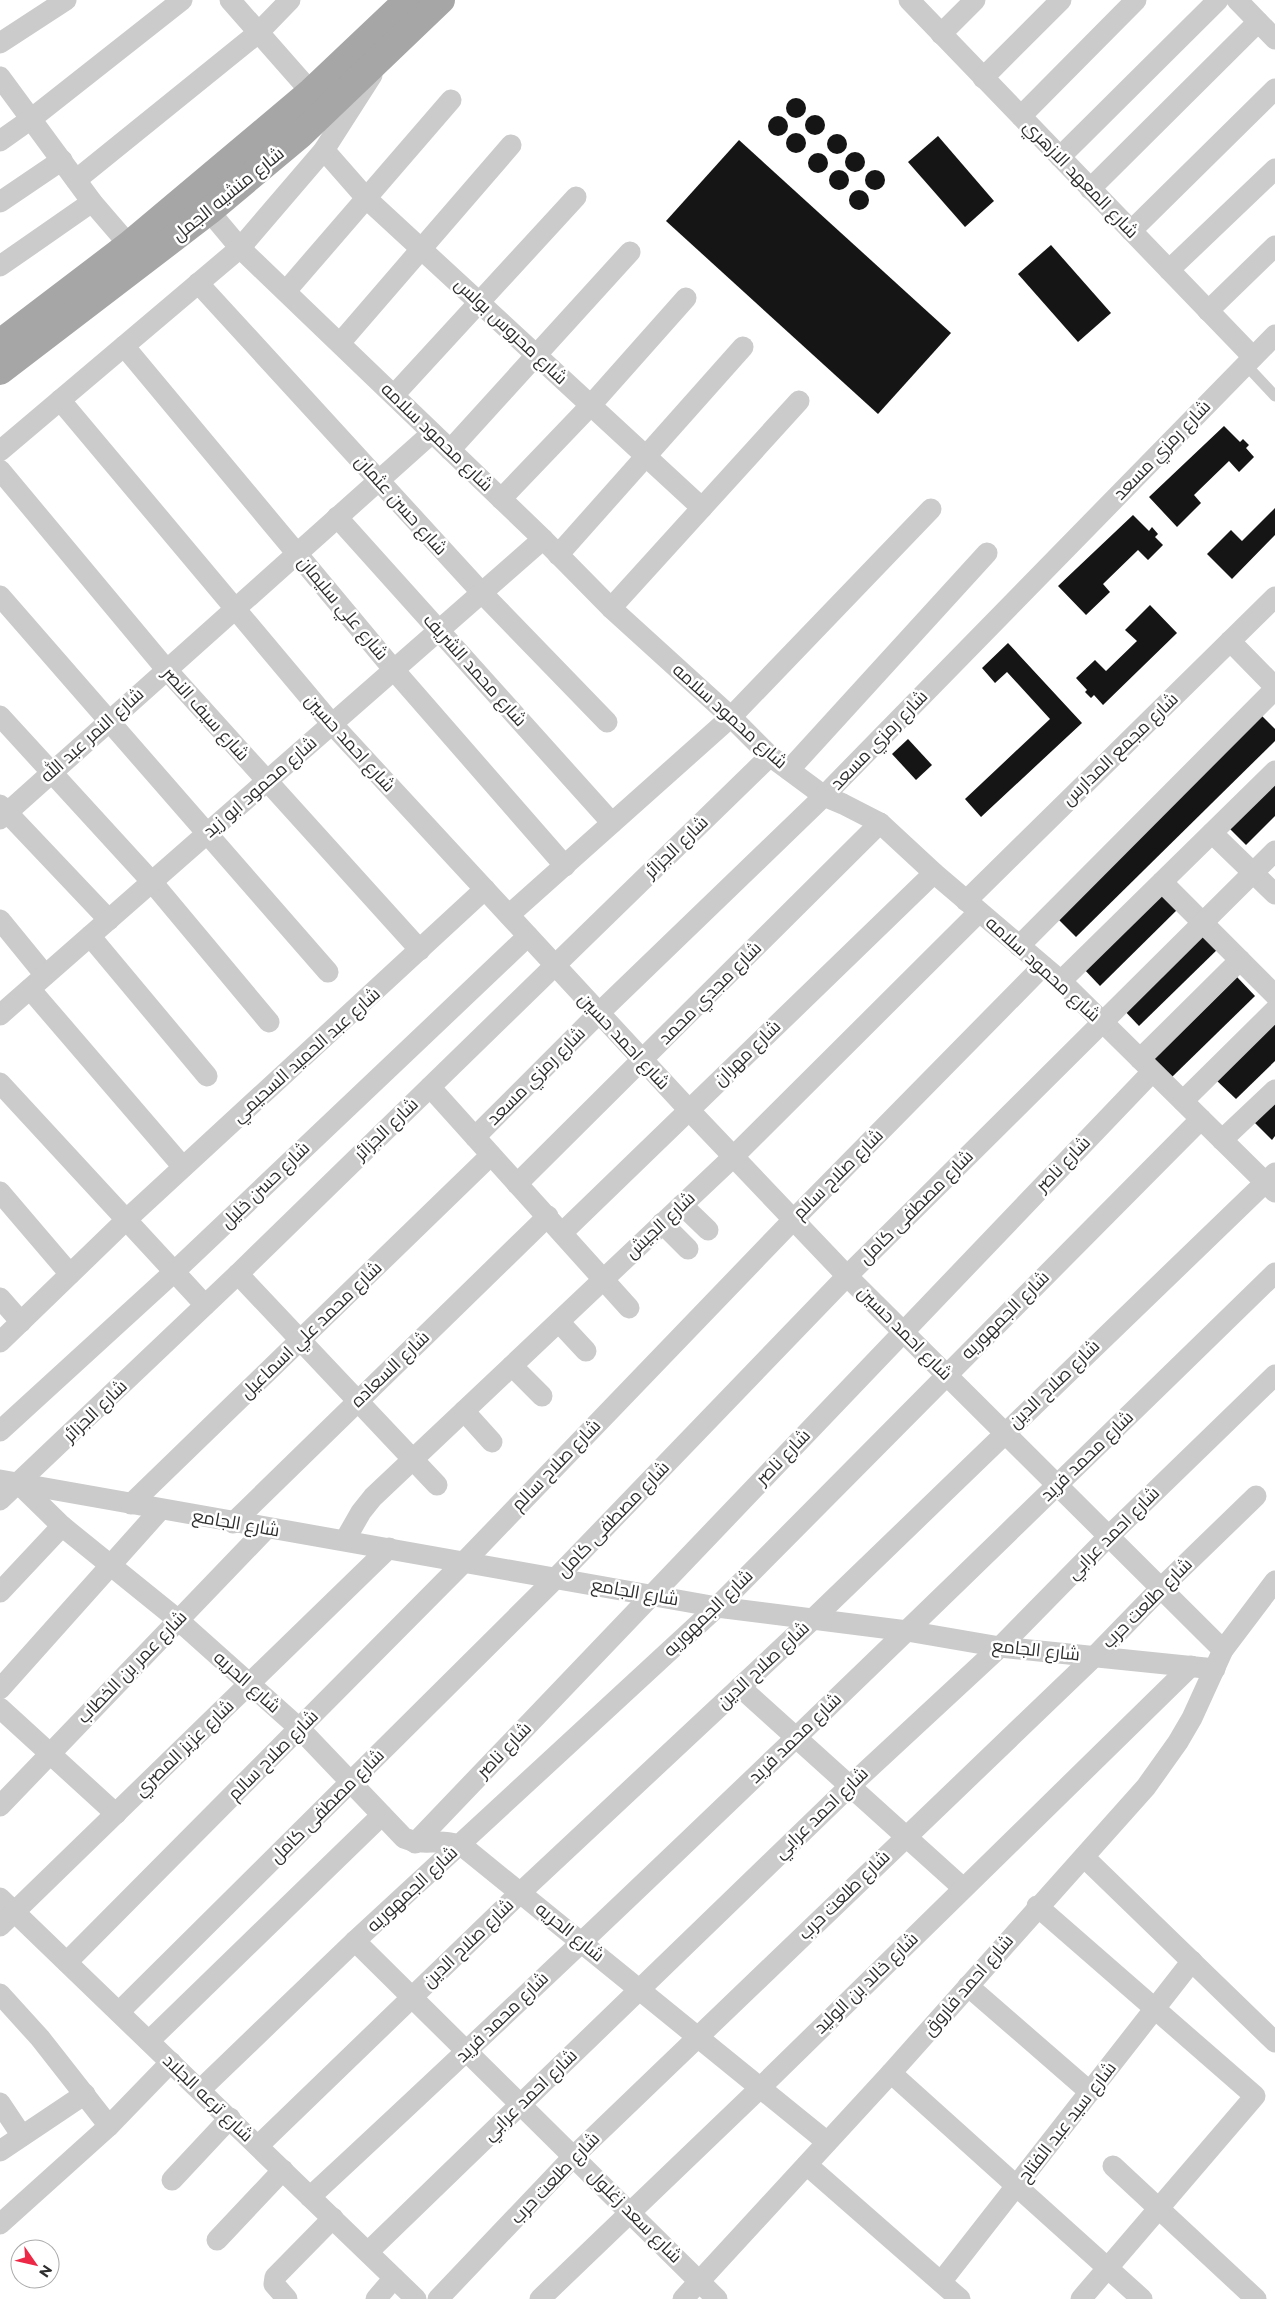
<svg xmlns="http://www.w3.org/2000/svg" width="1275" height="2299" font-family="Montserrat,Cairo,sans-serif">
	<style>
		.building { fill: #151515 }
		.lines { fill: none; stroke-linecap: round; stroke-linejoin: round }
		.lane { stroke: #cbcbcb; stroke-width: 11 }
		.street { stroke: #cbcbcb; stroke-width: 21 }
		.primary { stroke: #a6a6a6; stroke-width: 28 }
		.labels { text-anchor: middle; stroke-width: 5; stroke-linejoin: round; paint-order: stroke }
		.street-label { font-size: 18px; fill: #2e2e2e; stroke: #fff }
	</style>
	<rect width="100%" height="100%" fill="#fff"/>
	<g class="building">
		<circle cx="796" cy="108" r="10"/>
		<circle cx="815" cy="125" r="10"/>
		<circle cx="778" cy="126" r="10"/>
		<circle cx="796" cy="143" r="10"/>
		<circle cx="837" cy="144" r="10"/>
		<polygon points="938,136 994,201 965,227 908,162"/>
		<polygon points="739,140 951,333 878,414 666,221"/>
		<circle cx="855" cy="162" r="10"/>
		<circle cx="818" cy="163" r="10"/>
		<circle cx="875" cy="180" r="10"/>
		<circle cx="839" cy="180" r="10"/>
		<circle cx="859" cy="200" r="10"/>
		<polygon points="1051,245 1111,313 1078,342 1018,274"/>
		<polygon points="1224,426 1240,442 1243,439 1249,445 1246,448 1254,457 1239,472 1229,461 1194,495 1201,503 1177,527 1149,497"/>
		<polygon points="1275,508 1275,535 1232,579 1207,554 1231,530 1242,541"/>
		<polygon points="1133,515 1149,531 1152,527 1158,534 1155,537 1163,545 1148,560 1138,550 1103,584 1110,592 1086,615 1058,586"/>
		<polygon points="1150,605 1177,633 1103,705 1094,695 1091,698 1085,692 1087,690 1076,678 1095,660 1106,671 1137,641 1125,630"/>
		<polygon points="1008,643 1082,723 981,817 965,799 1050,719 1007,672 995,683 982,668"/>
		<polygon points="1262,716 1275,729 1275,741 1076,937 1056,917"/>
		<polygon points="908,739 932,765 916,780 892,754"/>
		<polygon points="1275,779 1275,816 1246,845 1227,826"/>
		<polygon points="1165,885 1183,904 1100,986 1082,967"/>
		<polygon points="1204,925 1223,944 1139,1026 1121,1007"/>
		<polygon points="1237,977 1255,996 1172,1077 1154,1059"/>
		<polygon points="1275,1022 1275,1061 1236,1099 1216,1080"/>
		<polygon points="1275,1097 1275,1136 1272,1140 1252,1120"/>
	</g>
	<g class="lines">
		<polyline class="lane" points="1246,365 1275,396"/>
		<g class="street">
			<polyline points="230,0 311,92"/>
			<polyline points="909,0 1253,357"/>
			<polyline points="1237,0 1275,39"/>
			<polyline points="941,34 975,0"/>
			<polyline points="0,43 66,0"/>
			<polyline points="0,77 92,202 129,245"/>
			<polyline points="983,78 1061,0"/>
			<polyline points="1021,116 1136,0"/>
			<polyline points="0,141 31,119 182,0"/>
			<polyline points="324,150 367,199 702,508"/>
			<polyline points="1060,157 1218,0"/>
			<polyline points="76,180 258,33 290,0"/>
			<polyline points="1090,189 1258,22"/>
			<polyline points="0,202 62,160"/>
			<polyline points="209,211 240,248 543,539 611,608 731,717 770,756 824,796 843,804 880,823 934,873 1061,981 1275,1192"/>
			<polyline points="1131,231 1275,89"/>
			<polyline points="0,266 92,202"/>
			<polyline points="1169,270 1275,169"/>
			<polyline points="198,283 482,593 607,722"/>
			<polyline points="286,291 451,100"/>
			<polyline points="1208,311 1275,246"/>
			<polyline points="340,343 511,145"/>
			<polyline points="124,346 394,670 565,866"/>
			<polyline points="394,395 576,197"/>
			<polyline points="60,400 332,724 689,1110 847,1276 1223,1650"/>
			<polyline points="450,450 630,252"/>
			<polyline points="0,451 240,248 324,150 372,75"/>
			<polyline points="0,470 166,669 420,950"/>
			<polyline points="501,499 591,405 686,298"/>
			<polyline points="337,517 612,823"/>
			<polyline points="558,555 743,347"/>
			<polyline points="0,596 328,972"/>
			<polyline points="611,608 799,401"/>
			<polyline points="1230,641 1275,687"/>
			<polyline points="0,716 152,882 269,1022"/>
			<polyline points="789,770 987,553"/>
			<polyline points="0,805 109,920"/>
			<polyline points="0,819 432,433"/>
			<polyline points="1212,833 1275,894"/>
			<polyline points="1162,882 1275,995"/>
			<polyline points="966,901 1275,597"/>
			<polyline points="509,915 731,717 931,509"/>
			<polyline points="0,920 45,975"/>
			<polyline points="90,936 207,1076"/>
			<polyline points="1019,946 1275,689"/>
			<polyline points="1061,981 1275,771"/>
			<polyline points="30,989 183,1167"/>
			<polyline points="0,1015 543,539"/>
			<polyline points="1140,1059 1240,960"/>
			<polyline points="0,1083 205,1305"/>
			<polyline points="430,1087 629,1308"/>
			<polyline points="1183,1101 1275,1010"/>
			<polyline points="475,1137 599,1013 824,796 1275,335"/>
			<polyline points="1222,1140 1275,1090"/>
			<polyline points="517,1184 880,823"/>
			<polyline points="0,1192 70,1274"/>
			<polyline points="682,1205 708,1230"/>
			<polyline points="662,1223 688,1249"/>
			<polyline points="562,1233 934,873"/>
			<polyline points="238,1274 437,1485"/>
			<polyline points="0,1298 21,1322"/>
			<polyline points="559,1322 586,1351"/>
			<polyline points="0,1342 126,1220 485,889"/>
			<polyline points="512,1366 542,1396"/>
			<polyline points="464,1411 492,1442"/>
			<polyline points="0,1431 174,1272 528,936"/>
			<polyline points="0,1480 717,1607 907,1631 1000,1647 1215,1669"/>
			<path d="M19 1484 62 1526 177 1619 299 1728 404 1838C427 1848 442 1835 466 1849L827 2142"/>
			<polyline points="0,1500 238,1274 770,756"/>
			<polyline points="131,1504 491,1155"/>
			<polyline points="233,1523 548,1216"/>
			<polyline points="345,1540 361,1512 373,1497 733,1157 979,912"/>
			<polyline points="0,1592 62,1526"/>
			<polyline points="740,1687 963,1888"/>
			<polyline points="0,1689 160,1510"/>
			<polyline points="0,1708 116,1814"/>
			<polyline points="0,1806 266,1529"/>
			<polyline points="415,1843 1152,1072"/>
			<polyline points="1084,1857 1275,2042"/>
			<polyline points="0,1898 416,2299"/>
			<polyline points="1037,1906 1255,2096 1081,2299"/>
			<polyline points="0,1926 389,1548"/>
			<polyline points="355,1941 717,2299"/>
			<polyline points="67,1962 464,1562 793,1220 1043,966"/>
			<polyline points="968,1986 1090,2092"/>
			<polyline points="0,1994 40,2038 109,2126"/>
			<polyline points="119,2012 556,1578 847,1276 1275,851"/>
			<polyline points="149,2041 382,1815"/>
			<polyline points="891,2073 1142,2299"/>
			<polyline points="200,2090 355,1941 717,1607 1201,1119"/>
			<polyline points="0,2103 22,2136"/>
			<polyline points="258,2146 521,1892 813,1619 1275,1173"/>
			<polyline points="0,2151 85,2094"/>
			<polyline points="807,2165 960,2299"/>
			<polyline points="1113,2166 1256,2299"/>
			<polyline points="172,2180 230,2118"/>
			<path d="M310 2197C637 1894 956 1584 1275 1273"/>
			<polyline points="0,2224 109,2126 171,2062"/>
			<polyline points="217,2240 283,2170"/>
			<polyline points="368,2252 851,1785 1000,1647 1109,1536 1275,1375"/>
			<polyline points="941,2282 1192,1961"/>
			<polyline points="287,2299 274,2284 275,2277 333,2218"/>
			<polyline points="376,2299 394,2278"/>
			<polyline points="438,2299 574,2156 1095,1656 1161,1588 1256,1496"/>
			<polyline points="540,2299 760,2088 1191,1666"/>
			<polyline points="683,2299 891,2073 1146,1787 1178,1742 1192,1718 1223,1650 1275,1581"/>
		</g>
		<g class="primary">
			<polyline points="0,343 129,245 311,92 408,0"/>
			<polyline points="0,371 209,211 301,134 441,0"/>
		</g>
	</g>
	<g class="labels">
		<g class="street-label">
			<text transform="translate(1081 179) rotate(46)" y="6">شارع المعهد الازهري</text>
			<text transform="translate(228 194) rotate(-39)" y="6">شارع منشيه الجمل</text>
			<text transform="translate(511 331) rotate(43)" y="6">شارع محروس بولس</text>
			<text transform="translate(437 437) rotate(44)" y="6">شارع محمود سلامه</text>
			<text transform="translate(1162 450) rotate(-46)" y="6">شارع رمزي مسعد</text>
			<text transform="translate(401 505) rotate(48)" y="6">شارع حسن عثمان</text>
			<text transform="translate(343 608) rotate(50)" y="6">شارع علي سليمان</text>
			<text transform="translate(475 670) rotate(48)" y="6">شارع محمد الشريف</text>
			<text transform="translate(206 714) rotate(48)" y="6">شارع سيف النصر</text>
			<text transform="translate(730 716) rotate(42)" y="6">شارع محمود سلامه</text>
			<text transform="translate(92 735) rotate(-42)" y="6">شارع النمر عبد الله</text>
			<text transform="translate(879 740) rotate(-46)" y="6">شارع رمزي مسعد</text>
			<text transform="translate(350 743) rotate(48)" y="6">شارع احمد حسين</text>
			<text transform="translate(1120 749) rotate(-44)" y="6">شارع مجمع المدارس</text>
			<text transform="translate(260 787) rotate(-41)" y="6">شارع محمود ابو زيد</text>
			<text transform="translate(676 847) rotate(-44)" y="6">شارع الجزائر</text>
			<text transform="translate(1043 969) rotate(42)" y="6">شارع محمود سلامه</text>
			<text transform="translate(710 993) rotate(-45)" y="6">شارع مجدي محمد</text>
			<text transform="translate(624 1041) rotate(47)" y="6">شارع احمد حسين</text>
			<text transform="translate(747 1053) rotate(-44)" y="6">شارع مهران</text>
			<text transform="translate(306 1055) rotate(-42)" y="6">شارع عبد الحميد السحيمي</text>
			<text transform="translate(536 1076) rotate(-45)" y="6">شارع رمزي مسعد</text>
			<text transform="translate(386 1129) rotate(-44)" y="6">شارع الجزائر</text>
			<text transform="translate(1063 1164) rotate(-46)" y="6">شارع ناصر</text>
			<text transform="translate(838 1174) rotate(-45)" y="6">شارع صلاح سالم</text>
			<text transform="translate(265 1185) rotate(-44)" y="6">شارع حسن خليل</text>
			<text transform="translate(916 1207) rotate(-45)" y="6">شارع مصطفى كامل</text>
			<text transform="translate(660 1225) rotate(-43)" y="6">شارع الجيش</text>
			<text transform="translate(1005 1315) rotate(-45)" y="6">شارع الجمهوريه</text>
			<text transform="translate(311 1330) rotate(-44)" y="6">شارع محمد علي اسماعيل</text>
			<text transform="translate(905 1333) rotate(45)" y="6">شارع احمد حسين</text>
			<text transform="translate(390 1369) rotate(-44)" y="6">شارع السعاده</text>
			<text transform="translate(1054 1384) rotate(-44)" y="6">شارع صلاح الدين</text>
			<text transform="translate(95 1411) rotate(-44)" y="6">شارع الجزائر</text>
			<text transform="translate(1087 1456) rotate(-44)" y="6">شارع محمد فريد</text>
			<text transform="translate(783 1457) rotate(-46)" y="6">شارع ناصر</text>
			<text transform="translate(556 1465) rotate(-46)" y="6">شارع صلاح سالم</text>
			<text transform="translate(613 1519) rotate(-46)" y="6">شارع مصطفى كامل</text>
			<text transform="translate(236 1523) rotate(10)" y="6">شارع الجامع</text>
			<text transform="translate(1113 1533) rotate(-45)" y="6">شارع احمد عرابي</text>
			<text transform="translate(635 1592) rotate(10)" y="6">شارع الجامع</text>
			<text transform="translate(1147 1603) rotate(-45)" y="6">شارع طلعت حرب</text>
			<text transform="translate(708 1613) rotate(-44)" y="6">شارع الجمهوريه</text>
			<text transform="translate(1036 1650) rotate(6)" y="6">شارع الجامع</text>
			<text transform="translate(763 1665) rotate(-43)" y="6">شارع صلاح الدين</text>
			<text transform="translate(132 1667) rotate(-46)" y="6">شارع عمر بن الخطاب</text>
			<text transform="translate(247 1682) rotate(42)" y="6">شارع الحريه</text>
			<text transform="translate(795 1738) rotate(-44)" y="6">شارع محمد فريد</text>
			<text transform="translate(184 1748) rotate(-44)" y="6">شارع عزيز المصري</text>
			<text transform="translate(504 1750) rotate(-46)" y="6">شارع ناصر</text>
			<text transform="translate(273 1755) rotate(-45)" y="6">شارع صلاح سالم</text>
			<text transform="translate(327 1806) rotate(-45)" y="6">شارع مصطفى كامل</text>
			<text transform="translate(821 1813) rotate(-44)" y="6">شارع احمد عرابي</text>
			<text transform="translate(412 1889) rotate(-43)" y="6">شارع الجمهوريه</text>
			<text transform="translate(844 1895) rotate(-44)" y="6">شارع طلعت حرب</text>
			<text transform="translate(570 1932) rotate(39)" y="6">شارع الحريه</text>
			<text transform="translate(468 1943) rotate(-44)" y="6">شارع صلاح الدين</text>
			<text transform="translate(866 1983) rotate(-44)" y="6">شارع خالد بن الوليد</text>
			<text transform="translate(968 1985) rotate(-49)" y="6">شارع احمد فاروق</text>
			<text transform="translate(502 2017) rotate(-44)" y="6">شارع محمد فريد</text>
			<text transform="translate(530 2095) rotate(-44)" y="6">شارع احمد عرابي</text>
			<text transform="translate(208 2098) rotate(44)" y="6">شارع ترعه الجلاد</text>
			<text transform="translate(1067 2122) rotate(-52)" y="6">شارع سيد عبد الفتاح</text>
			<text transform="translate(555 2178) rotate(-46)" y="6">شارع طلعت حرب</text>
			<text transform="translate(635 2216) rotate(45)" y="6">شارع سعد زغلول</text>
		</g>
	</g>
	<g transform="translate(35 2264) rotate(124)"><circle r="24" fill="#ffffff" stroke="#ababab"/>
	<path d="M0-4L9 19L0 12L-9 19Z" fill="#ed2746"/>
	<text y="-8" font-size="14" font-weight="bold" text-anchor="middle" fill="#2e2e2e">N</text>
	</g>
</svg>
